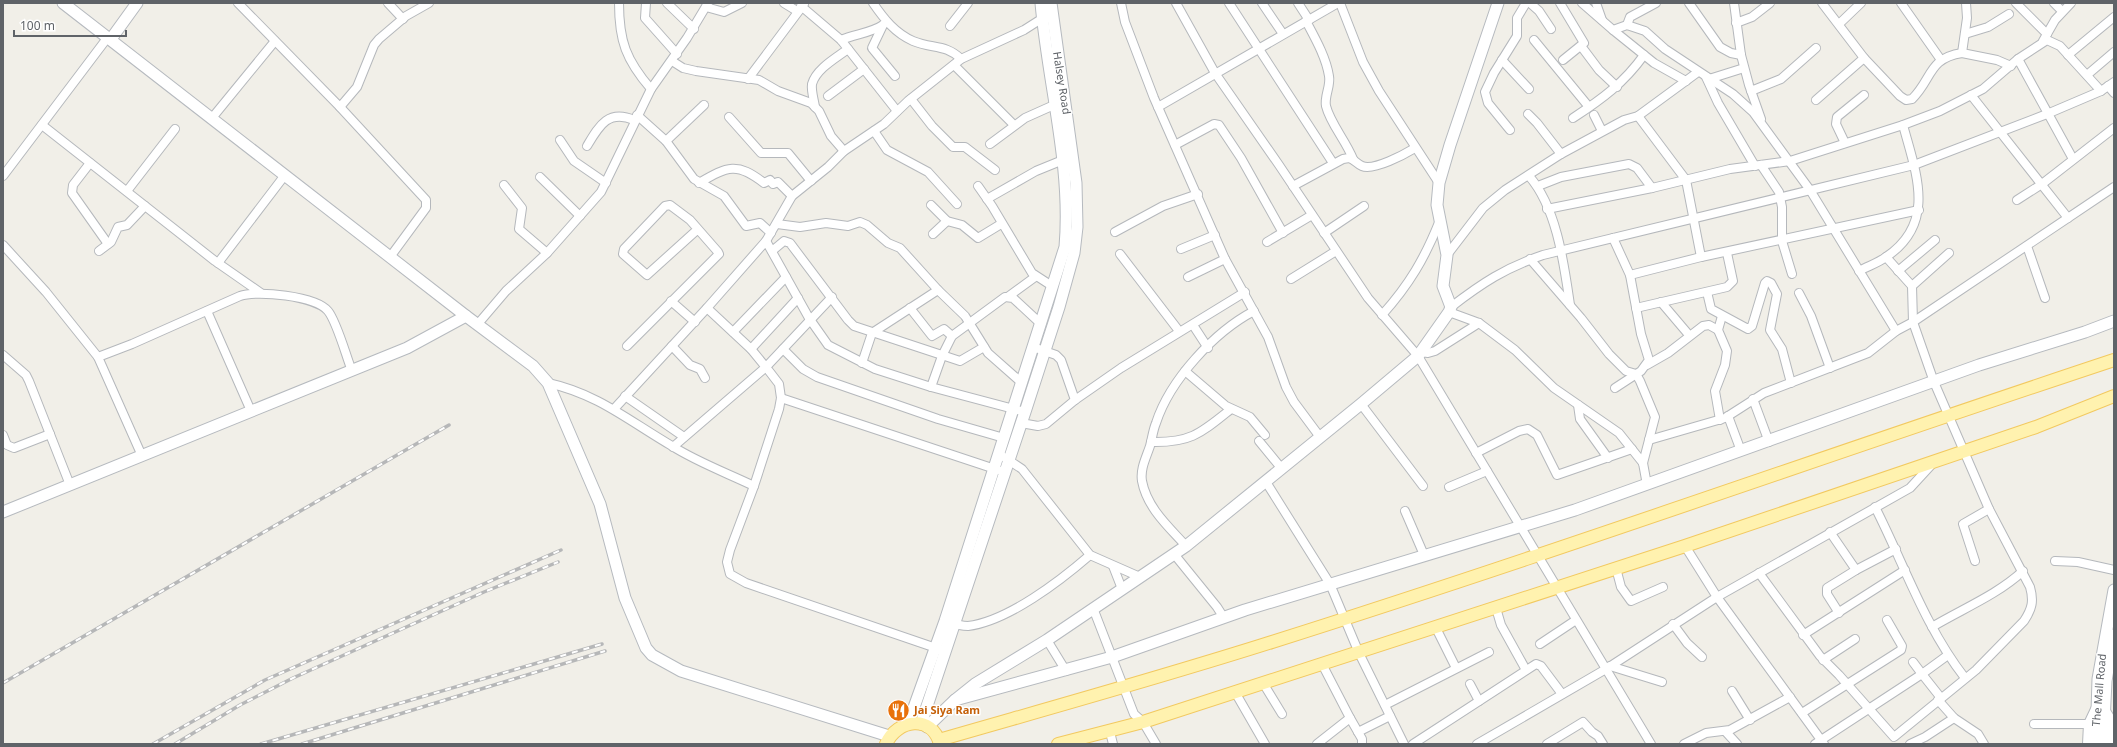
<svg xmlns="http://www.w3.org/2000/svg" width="2117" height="747" font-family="'Noto Sans',sans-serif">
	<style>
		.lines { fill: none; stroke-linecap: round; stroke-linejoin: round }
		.street-casing { stroke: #b5b8bc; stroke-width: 10 }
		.secondary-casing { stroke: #b6babf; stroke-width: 13 }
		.primary-casing { stroke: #f2c960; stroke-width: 14 }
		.street { stroke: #fff; stroke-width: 8 }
		.secondary { stroke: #fff; stroke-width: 11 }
		.primary { stroke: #fff2af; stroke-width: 12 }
		.rail-casing { stroke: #b6b7b8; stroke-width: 3.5 }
		.rail { stroke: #fff; stroke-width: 2; stroke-dasharray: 6; stroke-linecap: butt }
		.labels { text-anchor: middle; stroke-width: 3; stroke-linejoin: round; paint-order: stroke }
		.street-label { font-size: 11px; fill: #5f6368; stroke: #fff }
		.food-label { font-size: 11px; font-weight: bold; fill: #c56008; stroke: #fff; text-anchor: start }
	</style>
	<rect width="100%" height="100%" fill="#f1efe8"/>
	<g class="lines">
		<defs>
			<g id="street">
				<polyline points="238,3 340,107 426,200 426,208 390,257"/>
				<polyline points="388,3 403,19"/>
				<path d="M619 3C619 41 626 60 651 89"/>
				<polyline points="646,3 645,18 677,54"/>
				<polyline points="667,3 694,29"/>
				<polyline points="784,3 797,11"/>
				<path d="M873 3C884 19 895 33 913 41 932 49 946 44 961 59"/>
				<polyline points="1121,3 1125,22 1154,98 1225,259 1268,337 1286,387 1294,402 1320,437"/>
				<polyline points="1176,3 1215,73 1279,165 1368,298 1418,356 1651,744"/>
				<polyline points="1229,3 1333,163"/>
				<polyline points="1262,3 1283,34"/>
				<polyline points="1298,3 1309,20"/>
				<polyline points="1340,3 1363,62 1379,91 1439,183"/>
				<polyline points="1530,3 1539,11 1551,29"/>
				<polyline points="1560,3 1584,43 1563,60"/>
				<polyline points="1582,3 1613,30 1627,25 1645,31 1665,49 1733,94 1753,112 1810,190 1896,331"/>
				<polyline points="1596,3 1602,20"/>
				<polyline points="1689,3 1720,47 1731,53 1741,55"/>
				<polyline points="1734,3 1741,55 1749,85 1761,119"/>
				<polyline points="1822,3 1864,58"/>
				<polyline points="1901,3 1941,60"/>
				<polyline points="1966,3 1967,18 1962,53 1997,60 2011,66"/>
				<polyline points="2016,3 2047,34"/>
				<polyline points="2054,3 2062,11"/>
				<polyline points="801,6 841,40 897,111"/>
				<polyline points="706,7 724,12 742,3"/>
				<path d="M1306 21C1315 38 1326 57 1329 76 1331 86 1324 96 1326 106 1330 123 1346 141 1353 159"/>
				<polyline points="1736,23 1752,17 1770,3"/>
				<polyline points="1839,24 1861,3"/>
				<polyline points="883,25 872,48 895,76"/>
				<polyline points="1627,25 1630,17 1656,3"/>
				<polyline points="950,26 968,3"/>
				<polyline points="1613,30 1654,63 1686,81"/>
				<polyline points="1965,34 1988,27 2009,14"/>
				<path d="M841 40C855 34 871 33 883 25"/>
				<polyline points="1534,40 1589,107"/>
				<polyline points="2043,41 2055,20 2071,3"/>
				<polyline points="1581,46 1599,70 1617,87"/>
				<polyline points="2068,55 2114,17"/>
				<polyline points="2018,59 2073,159"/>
				<polyline points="1502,60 1529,89"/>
				<polyline points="672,61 683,68 696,71 759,80 778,91 811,103 819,111 831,136 844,151"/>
				<polyline points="954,65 1014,125"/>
				<polyline points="2087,75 2114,52"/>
				<polyline points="1706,77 1718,103 1755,166"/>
				<polyline points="748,79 804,4"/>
				<polyline points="1709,79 1744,68"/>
				<polyline points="2108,86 2114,93"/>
				<polyline points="1751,91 1781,79 1816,48"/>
				<polyline points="1971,95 2068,218"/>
				<polyline points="828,96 864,69"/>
				<polyline points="911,99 932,126 953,147 965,147 995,170"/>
				<path d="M1816 100 1864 58 1900 96 1906 100 1912 99C1932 80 1928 58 1962 53"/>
				<polyline points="340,107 357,87 374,45 379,39 406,16 429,3"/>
				<path d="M815 107C814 100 811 91 812 84 816 69 836 58 848 49"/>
				<polyline points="1158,107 1338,3"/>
				<polyline points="1528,114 1537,123 1561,154"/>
				<polyline points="637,115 666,141 694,179 724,196 746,226 760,223 771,233"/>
				<polyline points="1594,115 1602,131"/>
				<polyline points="1638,116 1686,180 1701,257"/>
				<polyline points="729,117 761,153 788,153 811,181"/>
				<polyline points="212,118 275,41"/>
				<path d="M1573 118C1602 99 1624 83 1644 55"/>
				<polyline points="42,125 215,261 261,293"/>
				<polyline points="1510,130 1488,103 1485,92 1494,73 1517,36 1517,18 1526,3"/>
				<polyline points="874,131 887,150 928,172 957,204"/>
				<polyline points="560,140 574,161 606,183"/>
				<polyline points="666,141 704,105"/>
				<polyline points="1845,143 1836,124 1837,117 1864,95"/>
				<polyline points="990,144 1025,118 1054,105"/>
				<polyline points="1175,145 1214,124 1219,125 1241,158 1283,233"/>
				<path d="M587 146C599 126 608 109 634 120"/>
				<polyline points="90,163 73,185 72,193 108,244"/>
				<polyline points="1761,165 1779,192 1782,207 1782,241 1792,274"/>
				<polyline points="3,176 108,37"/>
				<path d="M1529 176C1557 208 1564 264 1570 305"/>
				<polyline points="540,177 580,216"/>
				<path d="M699 183C728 166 737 162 764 183L770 180 773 184 778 182 792 196"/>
				<polyline points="504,185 522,208 519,229 547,253"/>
				<polyline points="978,186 992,206 1032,273 1052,286"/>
				<path d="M1293 186 1343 159 1349 158C1354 159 1357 164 1362 166 1374 171 1405 154 1415 148"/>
				<polyline points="1538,186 1561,177 1629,164 1637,168 1652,188"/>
				<polyline points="127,191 175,129"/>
				<polyline points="987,199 1036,171 1063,160"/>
				<polyline points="2017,200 2042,184 2114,128"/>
				<polyline points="931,205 947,221 962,225 978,238 1001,224"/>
				<polyline points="1547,209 1652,188 1730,169 1790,161 1903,125 1940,111 1983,89 2018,59 2047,40 2060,46 2101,91"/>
				<polyline points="777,224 800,227 826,223 848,226 860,222 867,225 888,243 900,248 938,290 965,316 988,353 1022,383"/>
				<polyline points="1115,232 1163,206 1198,194"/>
				<polyline points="1324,233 1364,206"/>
				<polyline points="933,234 947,221"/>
				<polyline points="1613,238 1630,275 1641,334 1649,360 1641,371 1615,388"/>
				<polyline points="766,241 792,196 828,167 844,151 884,124 908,101 961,59 1024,30 1046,16"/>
				<polyline points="1267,242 1312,215"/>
				<polyline points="3,245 46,292 98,357"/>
				<polyline points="2027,246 2045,298"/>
				<polyline points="1181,249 1215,235"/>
				<polyline points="99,251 111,242 118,227 127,225 145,206"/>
				<polyline points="772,251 784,241 790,243 848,320 854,326 960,361 984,347"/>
				<polyline points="1120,254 1179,331"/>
				<polyline points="1447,255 1483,208 1505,190 1561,154 1624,120 1638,116 1698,72"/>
				<polyline points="1530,259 1581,318 1609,354 1626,371 1636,374 1640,381 1655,417 1643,463"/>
				<polyline points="218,263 285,175"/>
				<path d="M1859 271C1868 266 1878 263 1886 257 1937 223 1916 173 1903 125"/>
				<polyline points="1898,271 1935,240"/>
				<polyline points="1630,275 1701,257 1919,210"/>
				<polyline points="1188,277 1225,259"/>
				<polyline points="1291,279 1336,251"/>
				<polyline points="1912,286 1949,253"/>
				<polyline points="1707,292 1711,309 1748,329 1752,326 1765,283 1767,281 1771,283 1777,294 1770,330 1782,349 1791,383"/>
				<polyline points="1799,293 1811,316 1830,368"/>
				<polyline points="1009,296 1035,277"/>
				<polyline points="671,301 695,322"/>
				<polyline points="1661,302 1689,335"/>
				<path d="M1451 307C1482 283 1505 268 1543 255L1914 165 2047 114 2101 91 2114 82"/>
				<polyline points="707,308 751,349 769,371 779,384 781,398 779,409 754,486 730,550 727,562 730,574 746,583 939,649"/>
				<polyline points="910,308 932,336 944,329 952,336"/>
				<polyline points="1636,308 1727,287 1733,281 1727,253"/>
				<polyline points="207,311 251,411"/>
				<polyline points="1449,312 1479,323 1515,350 1554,388 1619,433 1643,463 1647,485"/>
				<path d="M1382 315C1409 285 1425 258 1440 220"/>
				<polyline points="477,325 506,291 547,253 601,192 651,89 687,38 708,3"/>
				<polyline points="1193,325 1208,348"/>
				<polyline points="733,332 786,277"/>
				<polyline points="627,346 719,254 718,252 690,220 670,205 665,206 624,249 623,254 647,275 698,229"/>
				<polyline points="672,346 690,365 700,369 705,378"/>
				<polyline points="1033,347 1056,355 1061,360 1075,400"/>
				<polyline points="751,349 798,298"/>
				<polyline points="783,349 803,369 817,377 938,419 1004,438"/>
				<polyline points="1421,352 1428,353 1435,351 1479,323"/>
				<polyline points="3,355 26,375 29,381 70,485"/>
				<polyline points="862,363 872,333 938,290"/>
				<polyline points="1647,365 1668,353 1703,326 1709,325 1718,330"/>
				<polyline points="1185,371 1226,406 1250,417 1265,435"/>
				<path d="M548 383C598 394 629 421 672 446 697 462 727 473 754 486"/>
				<polyline points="931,387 942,356 952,336 1005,297 1013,298 1040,323"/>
				<polyline points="625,396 684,437"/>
				<polyline points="781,398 998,470"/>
				<polyline points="1753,399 1769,442"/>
				<polyline points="1361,404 1423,486"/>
				<polyline points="1578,405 1580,419 1608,458"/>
				<polyline points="614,409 707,308 766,241 809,318 828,345 875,369 931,387 1025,412"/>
				<polyline points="1728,416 1741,451"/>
				<polyline points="1720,420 1715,391 1725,365 1727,351 1718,330 1722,316"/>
				<polyline points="1021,423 1038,426 1046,424 1075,400 1121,368 1245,292"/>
				<polyline points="3,435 7,445 14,448 50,434"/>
				<polyline points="1649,440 1725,418 1764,393 1868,353 1896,331 1913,322 2114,187"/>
				<polyline points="1259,441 1282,469"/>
				<path d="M1151 442C1191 443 1201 433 1231 409"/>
				<polyline points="673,447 766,367 832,297"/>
				<polyline points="1476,453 1519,431 1528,429 1537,435 1557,475 1632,449"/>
				<polyline points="999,454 1022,469 1090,555 1140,577"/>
				<path d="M142 456 98 357 132 344 240 296C257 290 316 296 328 311 337 322 346 356 352 371"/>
				<polyline points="1266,482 1330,584 1359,653 1404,744"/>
				<polyline points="1449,487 1487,471"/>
				<path d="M1875 507C1904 564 1925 627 1965 678"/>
				<polyline points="1405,511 1424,555"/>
				<polyline points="1830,532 1856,570"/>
				<path d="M1186 546C1169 527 1147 508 1142 481 1140 469 1146 458 1150 446 1152 439 1153 430 1156 423 1170 380 1214 332 1254 311"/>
				<polyline points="1685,546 1717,597 1824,744"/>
				<polyline points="1174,554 1217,607 1224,618"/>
				<polyline points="1975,561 1963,524 1989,509"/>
				<polyline points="2055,561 2078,562 2114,570"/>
				<polyline points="1113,566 1122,589"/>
				<polyline points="1616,568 1621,587 1631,601 1663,587"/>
				<path d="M1759 573 1820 656 1839 675 1894 737 1976 670 2024 621C2032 609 2034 601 2030 587L1989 509 1934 382 1913 322 1912 286 1886 257"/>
				<polyline points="1093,608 1134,714 1143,722 1156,744"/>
				<polyline points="1496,608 1501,625 1526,670"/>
				<polyline points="1839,613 1827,594 1827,588 1856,570 1896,549"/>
				<path d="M950 622C955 624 962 626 968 626 1008 621 1060 581 1090 555"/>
				<polyline points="1673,624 1687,643 1702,657"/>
				<path d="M1932 627C1962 609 1997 595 2023 571"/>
				<polyline points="1436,628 1456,668"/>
				<polyline points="1803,635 1905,570"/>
				<polyline points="1047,640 1066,671"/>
				<polyline points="1540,644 1576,620"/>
				<polyline points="1823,660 1855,639"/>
				<polyline points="1913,662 1922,674 1948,655"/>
				<polyline points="1610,666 1662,682"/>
				<polyline points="1263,683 1282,714"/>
				<polyline points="1470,684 1479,701"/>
				<polyline points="1732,691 1750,720"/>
				<polyline points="1235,692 1265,744"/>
				<polyline points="1938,700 1954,718 1978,734 1984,744"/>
				<polyline points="1385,705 1489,652"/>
				<polyline points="2105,709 2111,719 2110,744"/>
				<polyline points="1802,713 1901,650 1902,646 1887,620"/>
				<polyline points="1350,718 1362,739 1362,744"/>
				<polyline points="2034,724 2088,724"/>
				<polyline points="1110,732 1113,744"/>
				<polyline points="1358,732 1390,716"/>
				<polyline points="1726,732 1737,744"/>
				<polyline points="1317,744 1350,718 1322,664"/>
				<polyline points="1413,744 1536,664 1541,666 1562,694"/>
				<polyline points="1477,744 1606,669 1717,597 1910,488 1933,463"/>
				<polyline points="1547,744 1583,722 1592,732 1598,736 1603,744"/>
				<polyline points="1684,744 1706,733 1730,730 1790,697"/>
				<polyline points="1815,744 1922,674 1941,698"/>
				<polyline points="1910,744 1925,737 1954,718"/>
				<polyline points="2087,744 2088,724 2096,707"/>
			</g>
			<g id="secondary">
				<polyline points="63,3 466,316 533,366 548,383 600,504 625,598 646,648 652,655 681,671 889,736"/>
				<polyline points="111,39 137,3"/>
				<polyline points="3,512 407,348 466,316"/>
				<polyline points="955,700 1112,657 1245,610 1575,510 1979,365 2085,332 2114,321"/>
				<path d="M908 724 945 621 1065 247C1072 165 1048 84 1041 3"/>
				<polyline points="921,724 1025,412 1059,307 1074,253 1077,227 1076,183 1051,3"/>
				<polyline points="927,727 955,700 975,684 1047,640 1186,546 1361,404 1418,356 1449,312 1451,307 1443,286 1447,255 1437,205 1439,183 1450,145 1498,3"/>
				<polyline points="2103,743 2106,681 2114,635"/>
				<polyline points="2096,744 2098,679 2114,590"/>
			</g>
			<g id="primary">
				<path d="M939 740C1050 708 1162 677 1272 642 1554 553 1833 453 2114 360"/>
				<path d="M886 744C897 719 932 714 940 744"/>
				<polyline points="1058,744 1143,722 1685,546 2036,427 2114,396"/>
			</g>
		</defs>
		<use href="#street" class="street-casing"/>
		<use href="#secondary" class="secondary-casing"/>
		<use href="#primary" class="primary-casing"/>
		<use href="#street" class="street"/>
		<use href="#secondary" class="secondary"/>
		<use href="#primary" class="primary"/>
		<defs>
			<g id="rail">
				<polyline points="3,683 449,425"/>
				<polyline points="153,744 265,680 561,550"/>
				<polyline points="175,744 240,705 293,678 484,592 558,562"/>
				<polyline points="261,744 602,644"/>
				<polyline points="302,744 605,651"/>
			</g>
		</defs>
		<use href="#rail" class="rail-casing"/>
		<use href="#rail" class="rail"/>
	</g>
	<defs>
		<symbol id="restaurant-disc" viewBox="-11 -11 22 22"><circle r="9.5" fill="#e8710a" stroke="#fff"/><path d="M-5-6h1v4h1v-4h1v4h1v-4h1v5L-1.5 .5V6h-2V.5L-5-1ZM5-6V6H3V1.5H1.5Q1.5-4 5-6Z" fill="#fff"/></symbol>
	</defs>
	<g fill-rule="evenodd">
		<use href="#restaurant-disc" x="886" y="698" width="25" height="25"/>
	</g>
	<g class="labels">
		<g class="street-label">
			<text transform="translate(1062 83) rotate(81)" y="4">Halsey Road</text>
			<text transform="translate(2099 690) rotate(-85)" y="4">The Mall Road</text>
		</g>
		<g class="food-label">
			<text x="914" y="714">Jai Siya Ram</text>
		</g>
	</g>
	<rect width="2117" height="747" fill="none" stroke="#5f6368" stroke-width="8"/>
	<path d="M14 30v6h112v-6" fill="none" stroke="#5f6368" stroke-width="2"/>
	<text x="20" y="30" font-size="12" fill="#5f6368" stroke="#ffffff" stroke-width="3" paint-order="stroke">100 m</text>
</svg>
